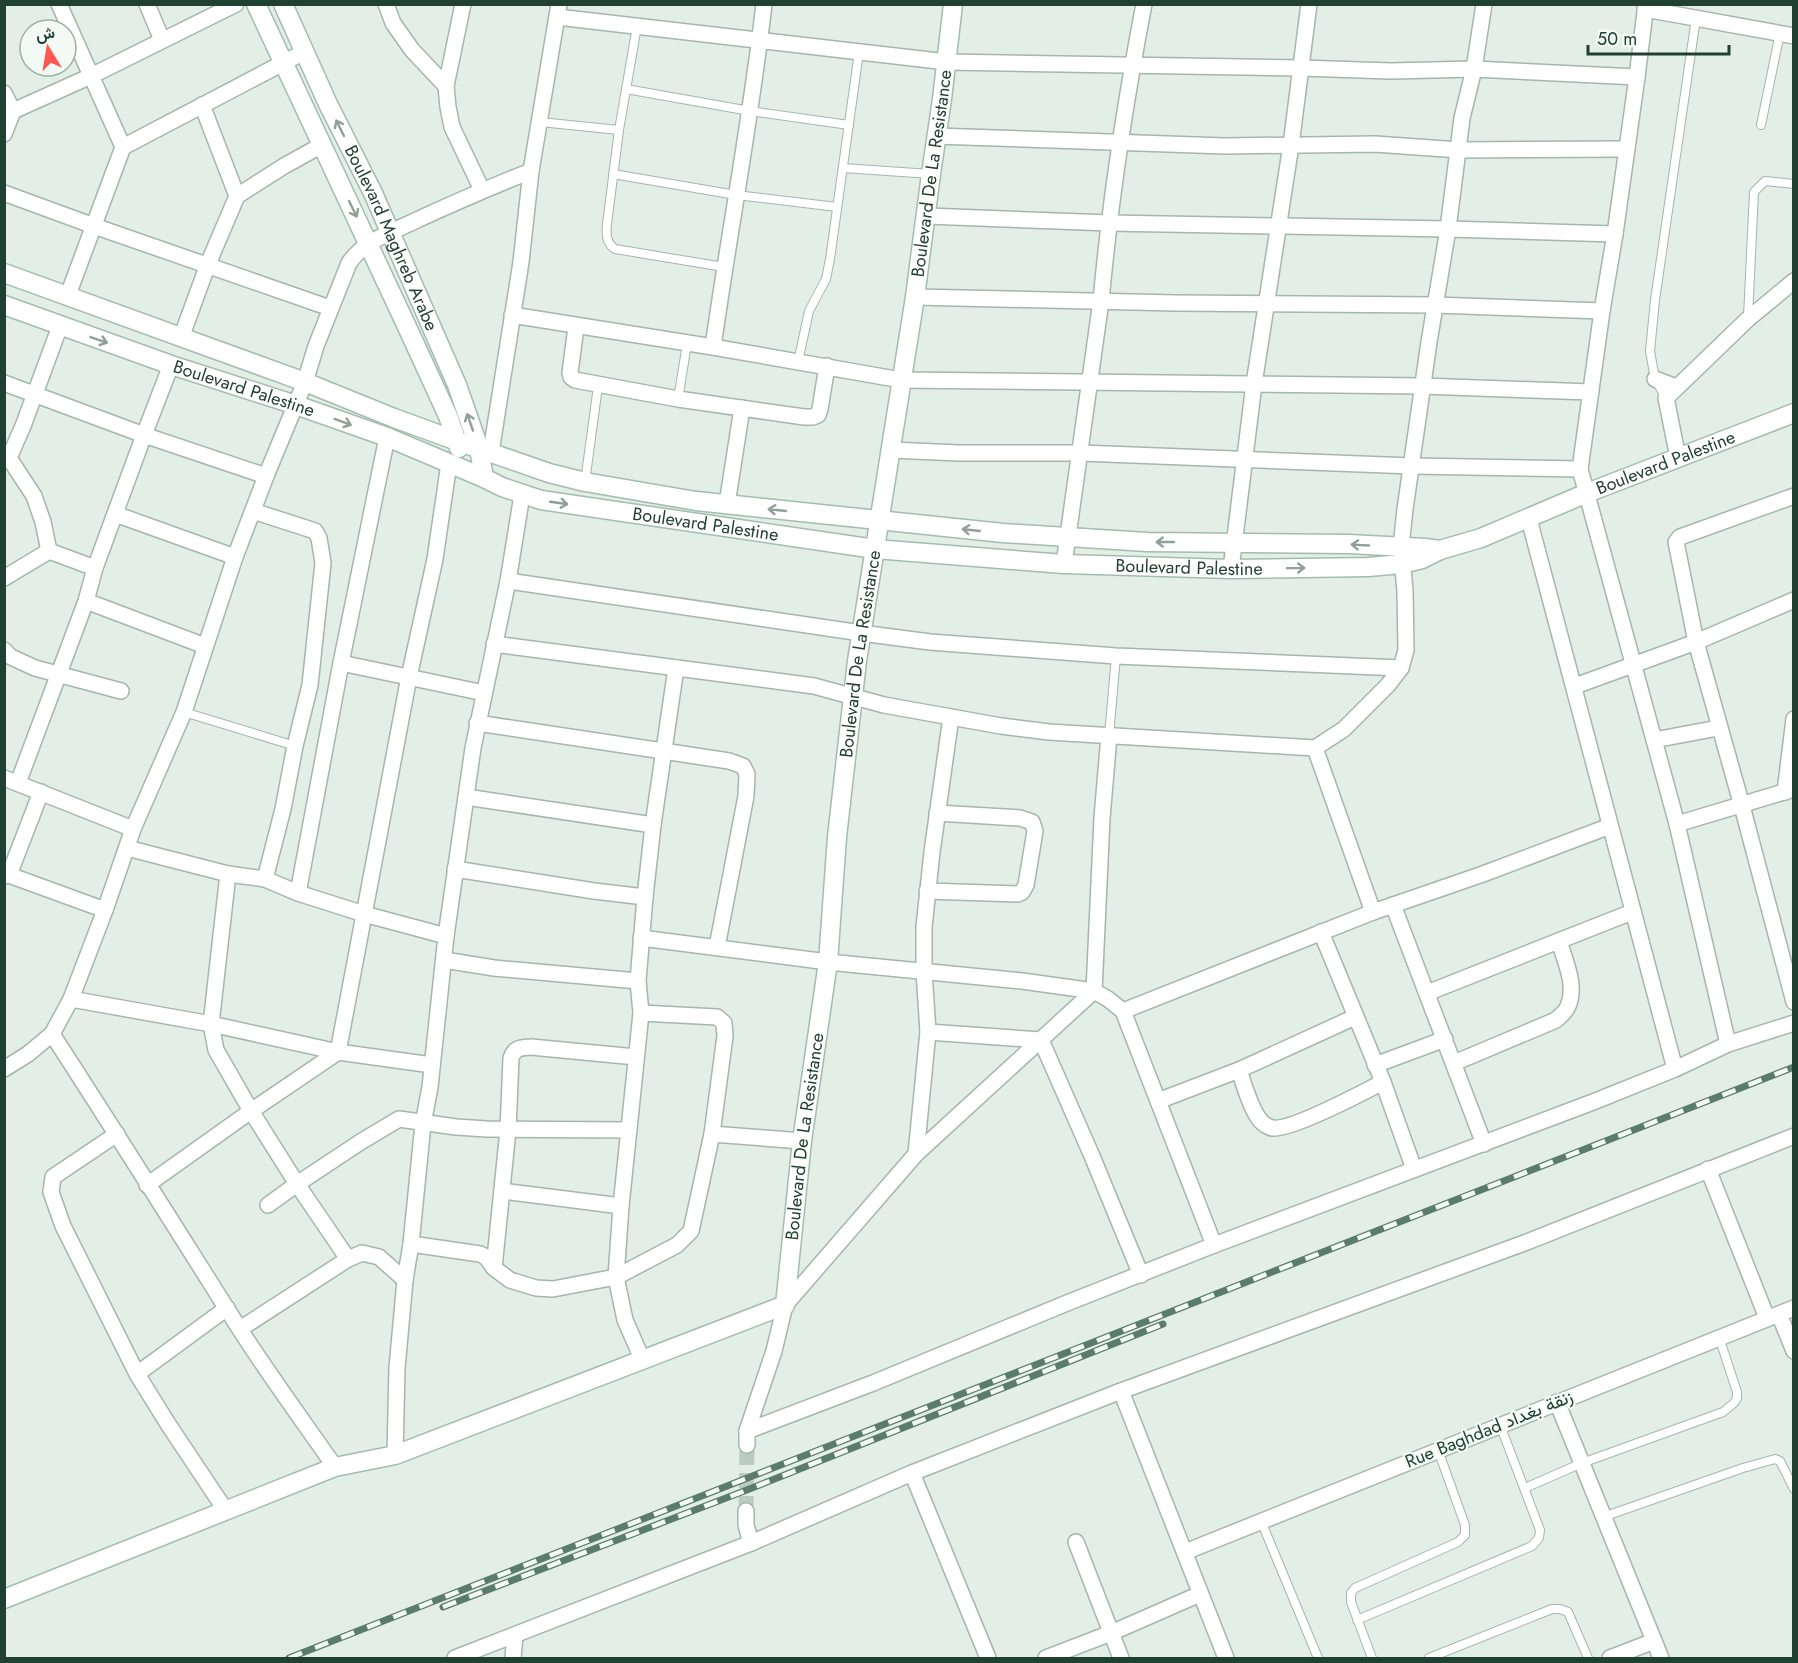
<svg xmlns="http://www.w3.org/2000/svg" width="1798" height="1663" font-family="Jost,Vazirmatn,sans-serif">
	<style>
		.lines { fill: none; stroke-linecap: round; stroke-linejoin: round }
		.street-tunnel { stroke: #bbcbc2; stroke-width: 15; stroke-dasharray: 15 8; stroke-linecap: butt }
		.lane-casing { stroke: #a4b7ac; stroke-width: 10 }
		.street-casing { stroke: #a4b7ac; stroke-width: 18 }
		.secondary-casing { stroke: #a2bdae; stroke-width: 21 }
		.lane { stroke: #fff; stroke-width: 8 }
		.street { stroke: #fff; stroke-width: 15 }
		.secondary { stroke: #fff; stroke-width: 18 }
		.rail-casing { stroke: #5b7c6c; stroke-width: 7 }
		.rail { stroke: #f3faf5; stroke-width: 4.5; stroke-dasharray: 14; stroke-linecap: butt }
		.oneway { stroke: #90a098 }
		.labels { text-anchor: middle; stroke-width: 4.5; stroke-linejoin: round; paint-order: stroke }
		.street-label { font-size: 18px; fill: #204131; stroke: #f3faf5 }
	</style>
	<rect width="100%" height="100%" fill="#e2eee6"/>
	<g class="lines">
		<polyline class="street-tunnel" points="746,1511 747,1445"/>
		<defs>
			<g id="lane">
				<path d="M637 26 619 130 607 224C606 234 606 243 615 249L724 267"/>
				<polyline points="626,89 750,111 849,125"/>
				<polyline points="540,122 619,130"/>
				<polyline points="1761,125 1780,33"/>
				<polyline points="843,168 931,174"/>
				<polyline points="613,174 736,195 837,207"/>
				<polyline points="1748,317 1754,192 1765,181 1794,184"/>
				<polyline points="798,362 809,311 826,279 830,259 859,52"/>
				<polyline points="1666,398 1655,379 1650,351 1655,300 1696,18"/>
				<polyline points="678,399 687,344"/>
				<polyline points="585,482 598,386"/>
				<polyline points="184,712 295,746"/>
				<polyline points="1109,736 1116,656"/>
				<polyline points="1525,1488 1582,1463 1723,1412 1734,1403 1737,1398 1737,1392 1719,1337"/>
				<polyline points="1603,1517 1743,1468 1775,1459 1780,1461 1794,1489"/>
				<polyline points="1261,1521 1318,1658"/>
				<polyline points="1357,1620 1532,1546 1539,1538 1540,1530 1500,1425"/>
				<polyline points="1372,1658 1351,1602 1351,1593 1355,1588 1458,1542 1465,1535 1465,1525 1438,1450"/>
				<polyline points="1429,1658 1552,1609 1560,1609 1568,1612 1588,1658"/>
			</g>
			<g id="street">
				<polyline points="59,4 123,147"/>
				<polyline points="147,4 162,40"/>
				<polyline points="386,4 393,23 412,50 446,86"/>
				<polyline points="463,4 446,86 448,107 452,127 482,190"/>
				<polyline points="1646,4 1637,77 1615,234 1602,311 1580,469 1677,824 1728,1044"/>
				<polyline points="1645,9 1794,36"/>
				<polyline points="557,17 947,62 1301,68 1391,71 1474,69 1637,77"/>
				<polyline points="4,93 13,111"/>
				<polyline points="202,105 237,196"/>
				<polyline points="4,134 13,111 91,76 236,4"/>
				<polyline points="936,136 1225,146 1375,144 1459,150 1627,149"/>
				<polyline points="4,193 94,226 330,308"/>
				<polyline points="927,216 1110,223 1448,229 1615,234"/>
				<polyline points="68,295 123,147 304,52"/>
				<polyline points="915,297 1175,303 1435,305 1602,311"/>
				<polyline points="512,315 713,347 901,380 1422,386 1591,392"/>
				<polyline points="576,327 570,373 571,377 575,380 678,399 804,417 813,417 818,415 820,409 827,366"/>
				<polyline points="181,338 208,264 237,196 284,166 322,145"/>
				<path d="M713 347C729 233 751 119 764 4"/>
				<polyline points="1655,379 1676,387"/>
				<polyline points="4,383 144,435 266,476"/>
				<polyline points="891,450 959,453 1081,453 1412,466 1580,469"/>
				<polyline points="491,452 521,262 531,171 559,4"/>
				<polyline points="9,458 34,496 43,522 49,551"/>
				<polyline points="1678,458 1666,398 1748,319 1794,281"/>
				<polyline points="4,460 9,458 23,426 60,326"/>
				<polyline points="1794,496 1680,537 1676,542 1696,642 1742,806 1794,1002"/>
				<polyline points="727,504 742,408"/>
				<polyline points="253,511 315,531 319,538 323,563 310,685 295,746 283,809 265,879"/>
				<polyline points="115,514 235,557"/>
				<path d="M1064 564 1101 301C1110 202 1125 103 1144 4"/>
				<polyline points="1231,569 1254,384 1291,145 1309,4"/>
				<polyline points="4,578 49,551 95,568"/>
				<polyline points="508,581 861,633 930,642 1116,656 1401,668"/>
				<polyline points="86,601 205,646"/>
				<polyline points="494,644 814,686 884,705 1001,726 1049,732 1315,748 1344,729 1388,685 1401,668 1406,650 1405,591 1401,547 1405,509 1429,342 1448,229 1462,118 1474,69 1484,4"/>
				<polyline points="4,650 11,657 35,668 121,691"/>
				<polyline points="341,663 484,693"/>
				<polyline points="1575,686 1696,642 1794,600"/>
				<polyline points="477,723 729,761 743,766 747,774 746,796 717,947"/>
				<polyline points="1654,740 1718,728"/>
				<polyline points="1315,748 1373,912"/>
				<polyline points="4,778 133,829"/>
				<polyline points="18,783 86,601 95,568 144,435 171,365"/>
				<polyline points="1785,792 1794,719"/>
				<polyline points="466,797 653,825"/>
				<polyline points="1677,824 1794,789"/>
				<polyline points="127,848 228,874 265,879 298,893 364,914 446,936"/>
				<polyline points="455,869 594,891 645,897"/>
				<polyline points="228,874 211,1024 216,1050 251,1111 297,1184 348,1259 362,1253 379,1257 405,1280"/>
				<polyline points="9,875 105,910"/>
				<polyline points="4,876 9,875 41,792"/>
				<polyline points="927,891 1018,894 1022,892 1026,885 1035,831 1032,822 1020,818 937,813"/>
				<polyline points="298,893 341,663 387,437"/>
				<polyline points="1393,905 1484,1144"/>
				<polyline points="1321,932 1383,1082 1414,1169"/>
				<polyline points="641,938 828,962 1022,981 1094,991 1108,999 1123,1011 1214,1245"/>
				<polyline points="444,960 494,968 638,981"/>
				<polyline points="1427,993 1632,912"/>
				<polyline points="71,999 211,1024 338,1052 432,1065"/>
				<polyline points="1123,1011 1373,912 1483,874 1610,826"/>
				<polyline points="928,1032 1041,1040 1092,1156 1141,1275"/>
				<path d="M52 1034C115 1131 177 1230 239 1328 269 1375 303 1421 335 1467"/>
				<path d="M1454 1063 1556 1020C1560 1016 1566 1012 1568 1006 1577 986 1565 961 1559 941"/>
				<polyline points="1375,1065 1445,1039"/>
				<path d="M4 1069 28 1054 52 1034 71 999 105 910 133 829 184 712 235 557 266 476 305 382 316 346 349 263C364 240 395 231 419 219 456 202 493 186 531 171"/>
				<polyline points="1675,1069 1728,1044 1794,1023"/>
				<path d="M1239 1070C1244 1084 1252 1115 1264 1124 1265 1125 1271 1128 1272 1128 1290 1131 1364 1092 1383 1082"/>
				<polyline points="1158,1101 1239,1070 1355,1017"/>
				<polyline points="117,1134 53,1177 51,1192 63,1226 137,1374 168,1424 226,1511"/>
				<polyline points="712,1134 802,1141"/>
				<polyline points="916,1154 928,1032 924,971 924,927 932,852 951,717"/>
				<polyline points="1708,1169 1767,1318"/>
				<polyline points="147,1185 251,1111 338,1052 409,677 435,559 449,463"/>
				<polyline points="502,1191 621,1206"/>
				<polyline points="268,1205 297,1184 362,1141 399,1119 456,1127 487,1129 629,1130"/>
				<polyline points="411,1244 480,1254 486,1257 494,1268 510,1280 536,1288 553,1289 616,1277 677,1245 691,1231 712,1134 725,1036 724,1023 717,1017 641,1013"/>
				<path d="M494 1268 508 1130 511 1058C515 1047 521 1048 531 1047L636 1057"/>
				<polyline points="1779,1314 1794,1351"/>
				<polyline points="240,1329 348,1259"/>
				<polyline points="643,1361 625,1320 616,1277 621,1206 641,1013 638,981 645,897 653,825 676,668"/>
				<polyline points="137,1374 227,1308"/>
				<polyline points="1121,1391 1226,1658"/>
				<polyline points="1557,1402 1661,1658"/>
				<polyline points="747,1431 873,1383 1067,1303 1214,1245 1593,1102 1675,1069 1529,519"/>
				<polyline points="747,1445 747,1431 774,1351 785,1305 916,1154 1094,991 1102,818 1109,736"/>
				<polyline points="395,1455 397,1368 405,1280 411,1244 423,1124 430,1087 446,936 473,748 508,581 522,495"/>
				<polyline points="912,1473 988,1658"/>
				<polyline points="746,1511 746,1525 751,1543"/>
				<polyline points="1076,1542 1121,1658"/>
				<polyline points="1185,1552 1794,1308"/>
				<polyline points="455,1658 751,1543 912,1473 1121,1391 1527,1242 1794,1136"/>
				<polyline points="513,1658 515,1636"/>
				<polyline points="1046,1658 1111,1633 1200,1594"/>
				<polyline points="1610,1658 1654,1641"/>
			</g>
			<g id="secondary">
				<polyline points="256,4 408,329 448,416 459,448"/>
				<path id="s1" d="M283 4 328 104 373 193 457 385 479 448 484 478"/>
				<polyline points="4,273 305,382 394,418 457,441 549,473 585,482 696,501 1003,533 1147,542 1349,544 1425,548 1440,550"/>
				<path id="s2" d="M4 305 171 365 296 405 387 437 484 478 502 487 541 500 875 549 1064 564 1231 569 1368 567 1402 564 1422 559 1440 550 1481 538 1587 493 1794 413"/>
				<path id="s3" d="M4 1599 335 1467 395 1455 785 1305 802 1141 828 962 837 837 857 661 915 297 931 174 942 99 953 4"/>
			</g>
		</defs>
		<use href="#lane" class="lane-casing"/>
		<use href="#street" class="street-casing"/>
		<use href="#secondary" class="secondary-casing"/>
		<use href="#lane" class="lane"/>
		<use href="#street" class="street"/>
		<use href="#secondary" class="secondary"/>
		<defs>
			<g id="rail">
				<polyline points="443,1607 752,1488 1163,1324"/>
				<polyline points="289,1658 1794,1067"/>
			</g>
		</defs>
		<use href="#rail" class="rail-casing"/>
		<use href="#rail" class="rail"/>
	</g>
	<defs><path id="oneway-shaft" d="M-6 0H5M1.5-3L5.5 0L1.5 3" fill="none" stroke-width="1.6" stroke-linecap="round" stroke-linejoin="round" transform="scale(1.5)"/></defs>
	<g class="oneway">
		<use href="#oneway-shaft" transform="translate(340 128) rotate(-116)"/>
		<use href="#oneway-shaft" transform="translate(353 209) rotate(64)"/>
		<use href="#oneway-shaft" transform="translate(99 340) rotate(19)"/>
		<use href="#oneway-shaft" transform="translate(343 422) rotate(20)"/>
		<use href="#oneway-shaft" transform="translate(470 422) rotate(-109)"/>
		<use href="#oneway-shaft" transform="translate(559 503) rotate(8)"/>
		<use href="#oneway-shaft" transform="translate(777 510) rotate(-174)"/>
		<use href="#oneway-shaft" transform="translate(971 530) rotate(-174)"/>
		<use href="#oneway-shaft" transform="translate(1165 542) rotate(-180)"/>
		<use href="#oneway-shaft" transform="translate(1360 545) rotate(-177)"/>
		<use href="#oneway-shaft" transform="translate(1296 568) rotate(-1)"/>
	</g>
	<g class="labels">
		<g class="street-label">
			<text dy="6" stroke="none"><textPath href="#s3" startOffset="1977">Boulevard De La Resistance</textPath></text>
			<text dy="6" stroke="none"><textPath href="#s1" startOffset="258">Boulevard Maghreb Arabe</textPath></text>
			<text dy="6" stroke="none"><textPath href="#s2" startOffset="254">Boulevard Palestine</textPath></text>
			<text dy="6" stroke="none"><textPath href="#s2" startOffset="1720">Boulevard Palestine</textPath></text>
			<text dy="6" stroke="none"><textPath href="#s2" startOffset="738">Boulevard Palestine</textPath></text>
			<text dy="6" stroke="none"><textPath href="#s2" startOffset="1224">Boulevard Palestine</textPath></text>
			<text dy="6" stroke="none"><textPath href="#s3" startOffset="1491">Boulevard De La Resistance</textPath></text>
			<text dy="6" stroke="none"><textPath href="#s3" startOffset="1005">Boulevard De La Resistance</textPath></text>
			<text transform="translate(1489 1429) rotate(-22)" y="6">Rue Baghdad زنقة بغداد</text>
		</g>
	</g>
	<rect width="1798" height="1663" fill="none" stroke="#204131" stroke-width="12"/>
	<g transform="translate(48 48) rotate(349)"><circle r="28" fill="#f3faf5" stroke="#9fb0a7" stroke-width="1.5"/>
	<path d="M0-4.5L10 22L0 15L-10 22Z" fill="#fe5650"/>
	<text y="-9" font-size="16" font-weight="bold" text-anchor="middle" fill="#204131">ش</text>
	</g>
	<path d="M1588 45v9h141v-9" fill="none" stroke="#204131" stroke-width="3"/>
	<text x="1597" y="45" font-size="18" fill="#204131" stroke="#f3faf5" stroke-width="4.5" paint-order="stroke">50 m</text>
</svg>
